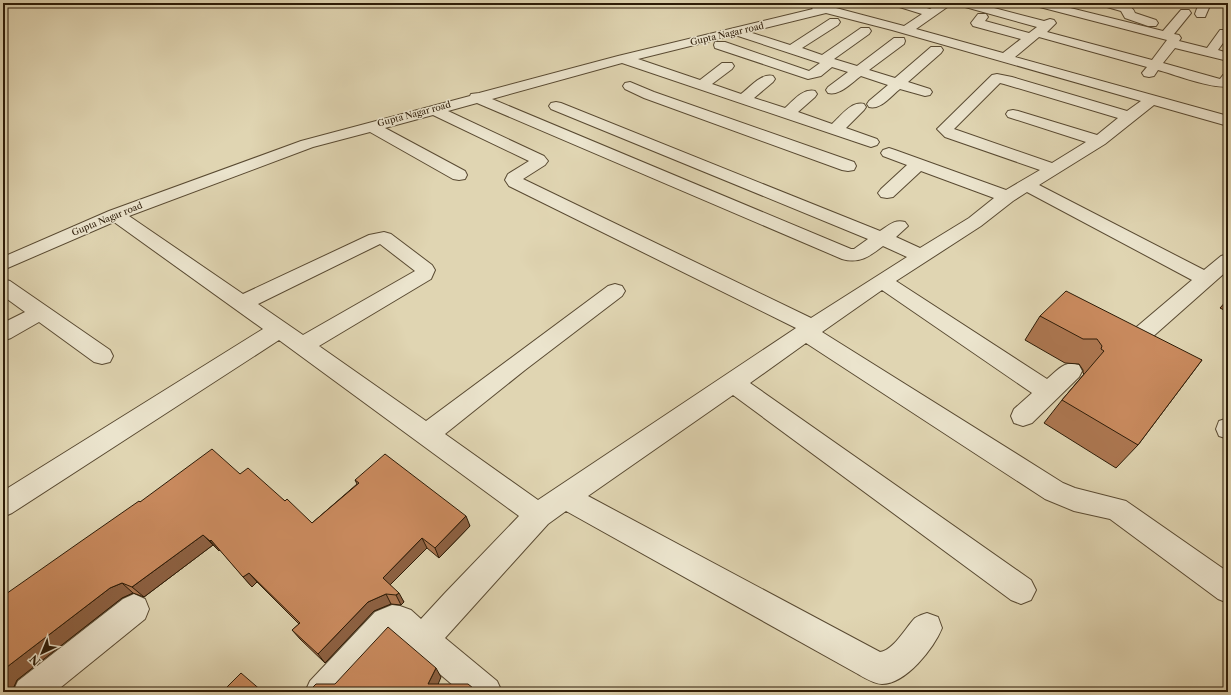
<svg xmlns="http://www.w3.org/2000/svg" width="1231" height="695" font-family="'Libre Caslon Text',serif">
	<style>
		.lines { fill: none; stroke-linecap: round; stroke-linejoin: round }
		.minor-casing { stroke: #594a32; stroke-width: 2 }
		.minor { fill: #ebe4cd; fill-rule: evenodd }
		.wall { fill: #ad7751; stroke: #2c1b07 }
		.shaded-wall { fill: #8d6142; stroke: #2c1b07 }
		.building { fill: #c98a5e; stroke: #2c1b07 }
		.labels { text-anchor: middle; stroke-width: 3; stroke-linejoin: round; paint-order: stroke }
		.far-street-label { font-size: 9px; fill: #2c1b07; stroke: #ebe4cd }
	</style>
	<rect width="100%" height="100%" fill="#e0d5b2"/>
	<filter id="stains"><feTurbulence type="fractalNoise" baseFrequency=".005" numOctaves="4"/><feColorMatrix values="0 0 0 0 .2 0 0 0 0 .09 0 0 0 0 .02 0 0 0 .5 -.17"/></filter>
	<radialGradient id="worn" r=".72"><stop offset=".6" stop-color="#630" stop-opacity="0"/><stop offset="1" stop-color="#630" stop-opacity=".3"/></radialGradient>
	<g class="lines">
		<defs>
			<g id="minor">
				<path d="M817 3 825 6 829 3H842L836 8 904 26 922 14 893 5 891 3H910L930 9 939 3H953L916 29 1003 53 1021 39 973 26 971 23 978 14H986L988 17 985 21 1029 33 1037 27 958 5 956 3H975L1044 21 1050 19 1054 20 1056 23 1047 32 1152 60 1167 40 1032 5 1030 3H1050L1163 31 1181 10H1189L1191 13 1174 34 1179 35 1181 38 1179 41 1207 48 1220 30H1228V36L1218 50 1228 53V61L1175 48 1163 63 1220 79 1223 75 1228 74V86C1215 90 1173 74 1158 70L1154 76 1149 77 1144 76 1142 73 1147 67 1039 37 1015 57 1228 116V126L1154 105 1105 144 1039 185 1204 270 1221 256 1228 254V270L1149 340 1141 343 1133 340 1130 335 1133 330 1192 280 1027 192 1013 201 981 226 896 281 1047 379C1058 370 1064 360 1079 365L1082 371 1079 377 1032 423 1023 426 1014 423 1011 416 1014 409 1032 393 882 290 822 332 1063 483 1075 488 1126 501 1228 572V603L1218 599 1110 519 1074 511 1045 499 806 343 750 383 1031 580 1036 590 1031 600 1021 604 1011 600 733 395 588 496 880 652C893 651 906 627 915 618 918 616 923 614 927 613L938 617 942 628C934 648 906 684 882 684 874 684 863 677 856 673L566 511 548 524 445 638 497 681 502 692H461L395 636 343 692H305L310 681 375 612 392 605 400 606 411 610 421 619 445 593 519 516 279 340 12 513 3 517V491L263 329 114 222 3 270V257L109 211 301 141 470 96 471 94 479 93 618 56 813 9 811 7 813 5ZM826 13 892 30 1141 101 1127 111 1012 77 997 74 992 75 937 129 945 137 1040 170 1006 190 895 150 889 148 883 150 881 153 883 156 907 165 881 189 878 193 881 197 887 198 893 197 921 171 994 198 969 218 920 248 896 237 908 226 905 222C895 219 889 225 880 231L561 103 556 102 551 103 549 106 551 109 868 239 854 249H851L492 99 622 63 865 145 871 147 877 145 879 142 877 139 846 128 864 110 866 107 864 104C851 101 841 116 832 124L798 112 815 97 817 94 815 91C803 88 793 101 785 108L754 98 773 82 775 79 773 76C761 73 750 87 741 94L712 84 732 69 734 66 732 63H722L700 80 638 59 735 35 820 63 809 71 725 42H715L714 45 715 48 808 79 821 76 832 67 848 72 828 87 826 90 828 93C840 96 851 83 861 76L888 85 869 101 867 104 869 107C881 110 891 96 900 89L925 96 930 95 932 92 930 89 908 82 941 53 943 50 941 47H931L895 78 869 70 904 44 905 41 904 38H894L857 66 834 59 869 34 871 31 869 28H861L822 55 802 48 838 25 840 22 838 19H830L790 45 749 32ZM1000 83 1004 84 1118 118 1097 135 1018 111 1013 110 1008 111 1006 114 1008 117 1086 142 1052 163 954 129ZM477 103 842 259C860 264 870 256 883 246L907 257 811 318 523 179 545 165 548 161 544 156 448 111ZM433 115 529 161 508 174 505 180 509 186 796 328 538 500 445 434 525 370 622 296 625 291 622 286 615 284 608 286 426 421 319 346 431 279 435 270 432 265 391 234 384 232 369 235 243 294 129 216 313 147 370 132 453 179 459 180 465 179 467 175 465 171 385 128ZM380 244 415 271 303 335 258 304Z"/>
				<path d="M1098 3C1109 3 1131 0 1135 13L1156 20 1158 23 1156 26H1148L1125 18 1121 11 1100 5Z"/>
				<polygon points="1159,3 1171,3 1168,7 1160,7 1158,5"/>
				<polygon points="1199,3 1211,3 1205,17 1197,17 1195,14"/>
				<polygon points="630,82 654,92 854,162 856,166 854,170 848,171 842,170 644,98 625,89 623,86 625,83"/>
				<polygon points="3,279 10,281 110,350 113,356 110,362 102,364 94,362 39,322 11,338 3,341 3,323 25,312 3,296"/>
				<polygon points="1228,418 1228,439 1219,436 1216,429 1219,421"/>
				<polygon points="134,594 145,599 149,609 145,619 55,692 13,692 18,681 123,599"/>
			</g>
		</defs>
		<use href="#minor" class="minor-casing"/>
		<use href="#minor" class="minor"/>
	</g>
	<g class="wall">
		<polygon points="1228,299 1228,312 1220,308"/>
		<polygon points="1040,316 1202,360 1138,445 1116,468 1044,423 1062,400 1084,374 1083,373 1083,370 1079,364 1065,363 1025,340"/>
		<polygon points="240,474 285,501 312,523 357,484 355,480 470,526 439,558 427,548 390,585 404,602 401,605 391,604 374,611 325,663 300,639 292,630 299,624 257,582 252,587 220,550 219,551 213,545 144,597 133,593 122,598 17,680 12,691 3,692 140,502"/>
	</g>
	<g class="shaded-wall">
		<polygon points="466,516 470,526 439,558 435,548"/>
		<polygon points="203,535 213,545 144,597 132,587"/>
		<polygon points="422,538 427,548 388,587 383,578"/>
		<polygon points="211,540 220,550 219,551 210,541"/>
		<polygon points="249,573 257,582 252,587 243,577"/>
		<polygon points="122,583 133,593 122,598 17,680 12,691 15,692 3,692 3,670 110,588"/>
		<polygon points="399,593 404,602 401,605 396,595"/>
		<polygon points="386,594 391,604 374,611 325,663 318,654 368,602"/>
		<polygon points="436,668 441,677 435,692 428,684"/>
	</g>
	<g class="building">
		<polygon points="1066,291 1202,360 1138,445 1062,400 1104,351 1101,349 1102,346 1097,339 1083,339 1040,316"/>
		<polygon points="212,449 240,474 248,468 285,501 287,499 312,523 359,483 355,480 385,454 466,516 435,548 422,538 383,578 399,593 396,595 386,594 368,602 318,654 292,630 300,623 249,573 243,577 211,540 210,541 203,535 132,587 122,583 110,588 3,670 3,596 80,542 139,501 140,502"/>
		<polygon points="388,627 436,668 428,684 468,684 478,692 308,692 316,684 335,684"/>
		<polygon points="241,673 263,692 222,692"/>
	</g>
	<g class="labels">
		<g class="far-street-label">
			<text transform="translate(727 34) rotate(-13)" y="3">Gupta Nagar road</text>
			<text transform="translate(414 114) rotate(-15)" y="3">Gupta Nagar road</text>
			<text transform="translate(107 219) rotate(-22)" y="3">Gupta Nagar road</text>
		</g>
	</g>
	<rect width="1231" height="695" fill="none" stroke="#e0d5b2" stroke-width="16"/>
	<rect x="4" y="4" width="1223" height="687" fill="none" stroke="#2c1b07" stroke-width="2"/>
	<rect x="8" y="8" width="1215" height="679" fill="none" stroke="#2c1b07"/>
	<g transform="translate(42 653) rotate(224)" stroke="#ebe4cd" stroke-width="3" paint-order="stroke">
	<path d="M0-3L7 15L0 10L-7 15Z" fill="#2c1b07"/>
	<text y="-6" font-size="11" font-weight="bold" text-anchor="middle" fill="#2c1b07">N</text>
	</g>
	<rect width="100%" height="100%" filter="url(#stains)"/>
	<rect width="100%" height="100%" fill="url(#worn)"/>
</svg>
